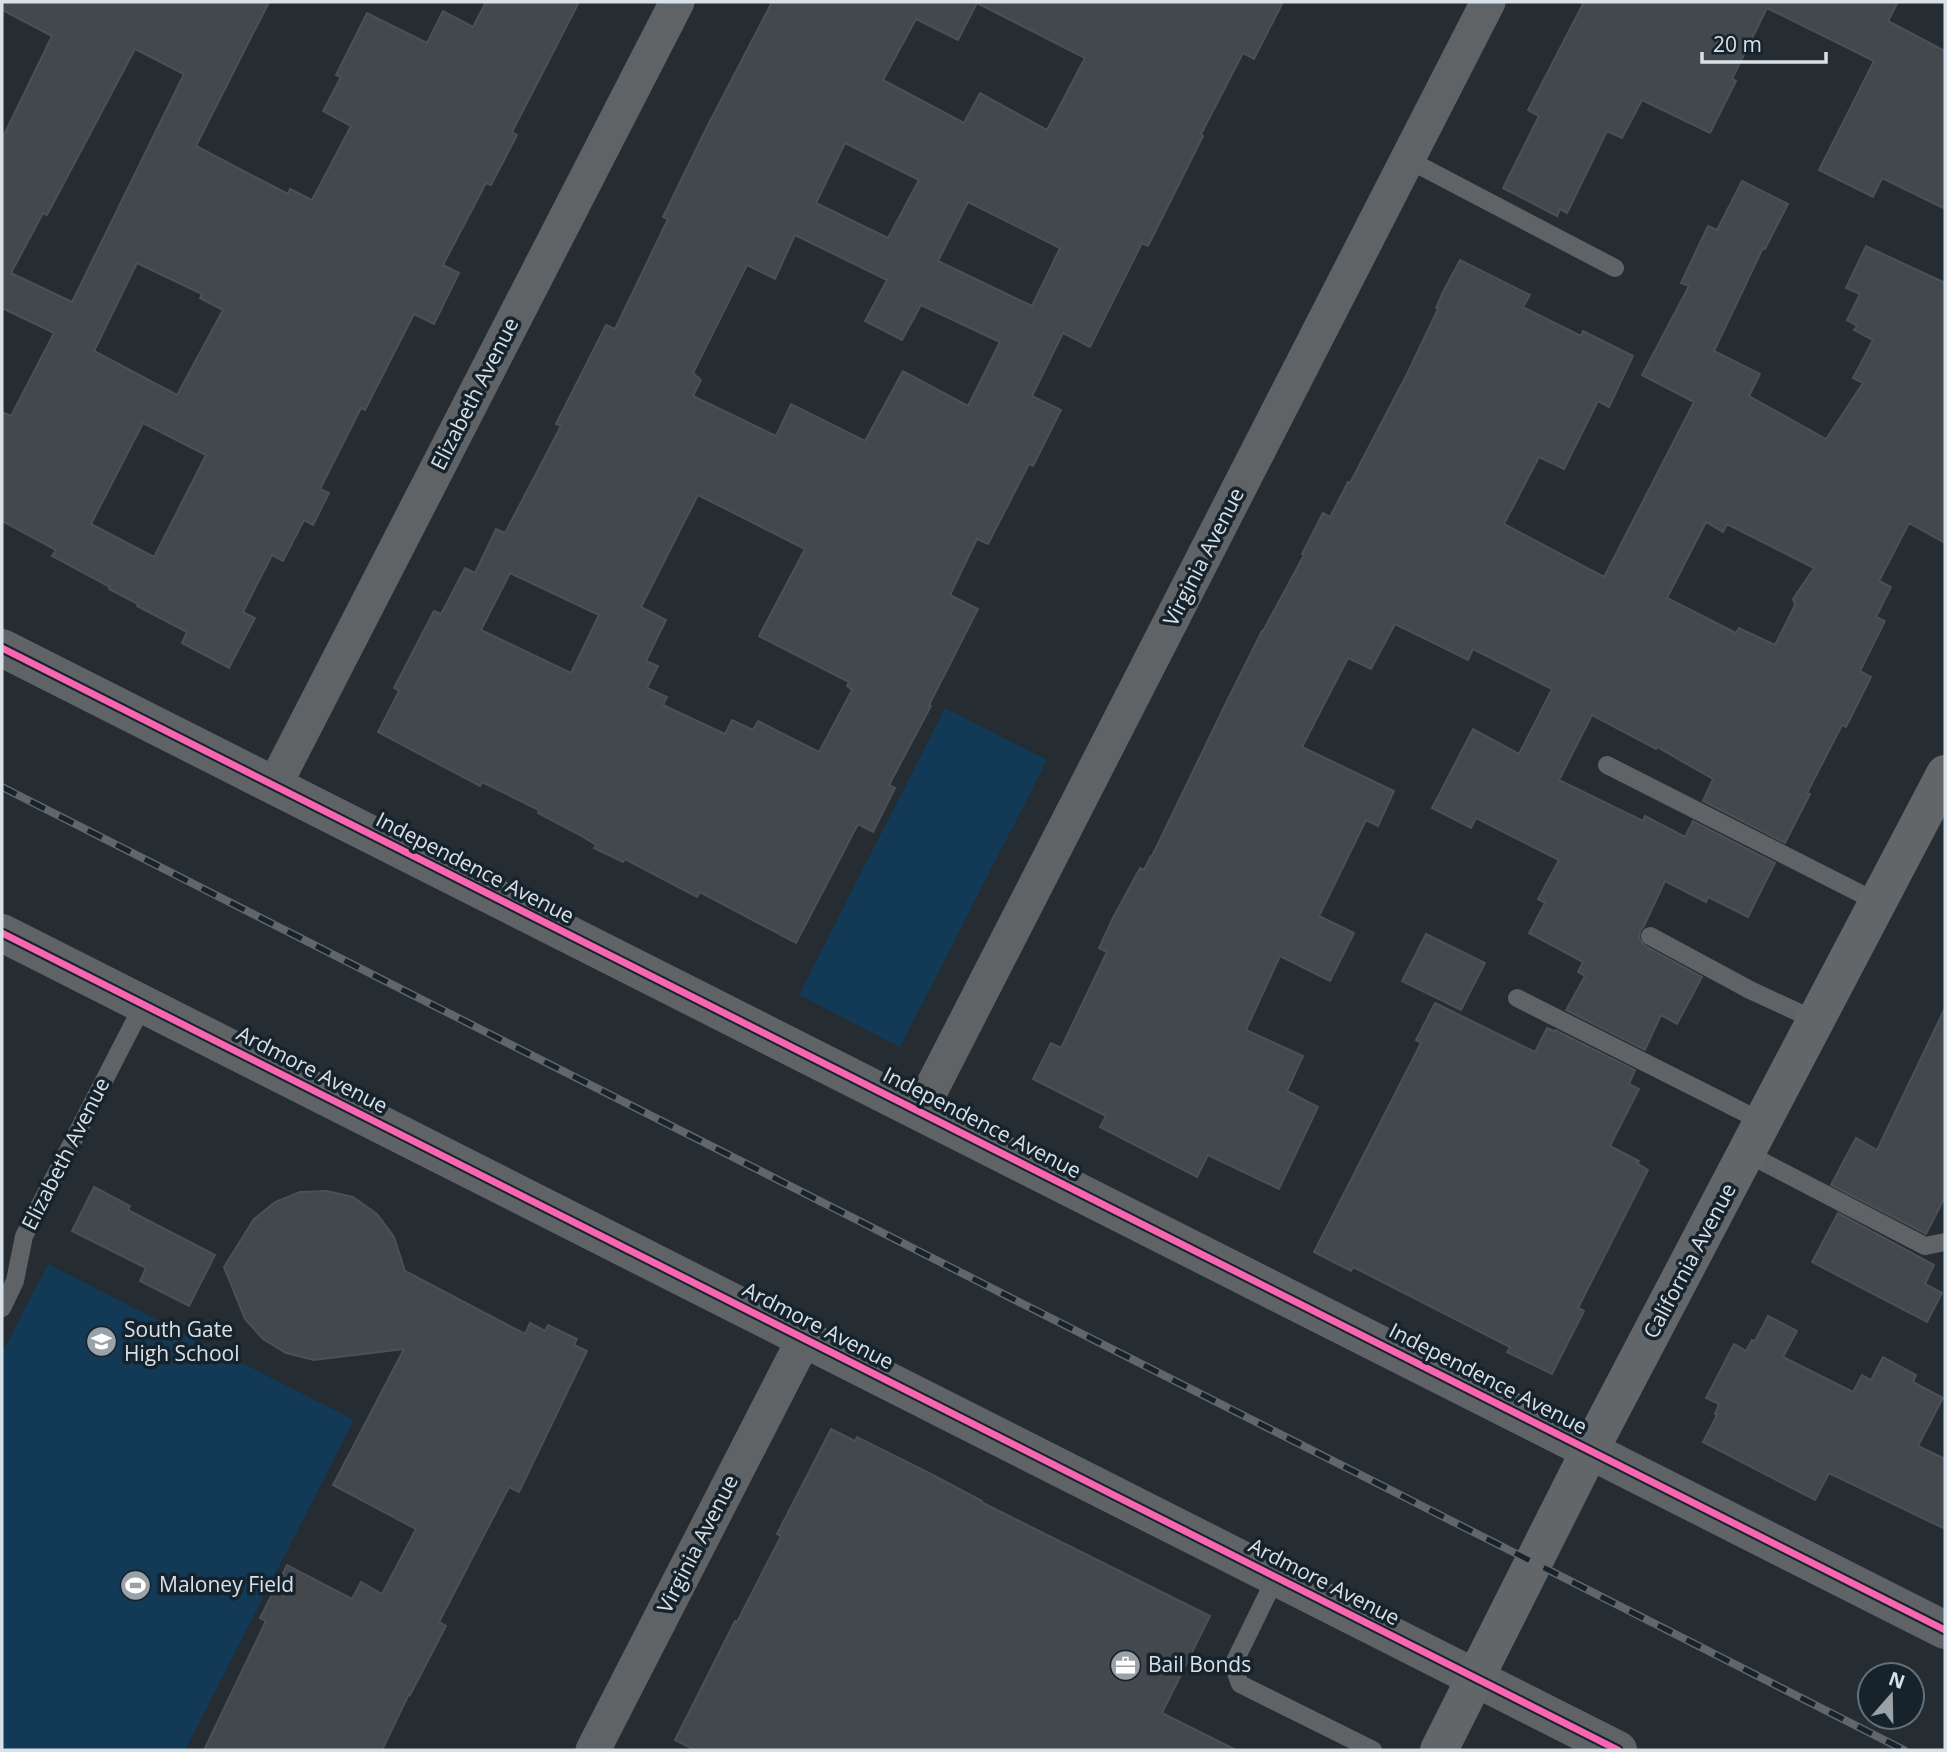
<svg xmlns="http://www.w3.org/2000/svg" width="1947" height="1752" font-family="'Open Sans',sans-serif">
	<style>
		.green { fill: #123a57 }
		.building { fill: #43484d; stroke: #4a5055; stroke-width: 2; fill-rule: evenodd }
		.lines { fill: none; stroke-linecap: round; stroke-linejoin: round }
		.service { stroke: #606366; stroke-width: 18 }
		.minor { stroke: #606366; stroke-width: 35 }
		.tertiary { stroke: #606366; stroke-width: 38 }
		.secondary { stroke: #626669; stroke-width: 38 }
		.rail-casing { stroke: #616669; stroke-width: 8 }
		.rail { stroke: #16232d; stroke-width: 5; stroke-dasharray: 16; stroke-linecap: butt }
		.cycleway-casing { stroke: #16232d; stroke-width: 11 }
		.cycleway { stroke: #f766af; stroke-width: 7 }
		.labels { text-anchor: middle; stroke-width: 7; stroke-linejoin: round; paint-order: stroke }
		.street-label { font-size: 21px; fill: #d9e1e8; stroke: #16232d }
		.poi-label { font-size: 21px; fill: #d9e1e8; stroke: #16232d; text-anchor: start }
	</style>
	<rect width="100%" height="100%" fill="#252c32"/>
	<g class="green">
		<polygon points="945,708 1047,760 900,1047 799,995"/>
		<polygon points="48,1264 354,1420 185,1750 2,1750 2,1353"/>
	</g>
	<g class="building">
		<path d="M2 2H269L196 146 288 194 290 189 312 200 351 126 323 111 341 77 336 75 367 13 427 43 443 11 473 27 486 2H579L512 132 517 135 491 185 486 183 443 265 459 273 434 324 414 314 365 410 361 408 320 489 329 493 313 525 304 520 283 561 272 555 243 612 255 618 229 668 182 643 187 632 137 606 138 604 109 589 110 587 52 556 56 550 2 521V412L11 416 54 333 2 308V139L52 36 2 10ZM135 49 184 74 72 302 11 273 43 213 47 215ZM137 263 202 294 200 298 223 310 177 395 94 351ZM143 423 206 455 154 557 91 524Z"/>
		<path d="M772 2H1283L1254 59 1243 53 1201 134 1203 136 1148 246 1142 243 1090 347 1063 333 1032 396 1061 410 1033 466 1029 464 988 544 977 539 950 595 978 609 929 705 931 706 889 785 895 788 873 832 858 824 796 943 700 892 697 897 625 859 623 862 594 848 596 845 580 835 538 813 539 810 482 782 480 786 378 732 399 691 394 688 434 611 441 614 465 568 475 573 496 529 505 533 561 426 556 424 606 325 615 329 668 219 663 217 707 127ZM977 3 1085 58 1047 130 980 93 964 123 883 80 916 19 958 40ZM845 143 919 180 888 238 816 203ZM968 202 1060 248 1032 306 938 261ZM795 235 887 280 865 321 902 340 921 305 1000 342 968 406 903 371 865 441 791 404 776 436 693 396 701 380 693 373 747 265 775 279ZM698 495 805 549 759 636 849 682 847 686 852 690 819 752 758 721 753 730 732 720 725 734 663 705 667 697 647 688 658 666 646 661 666 620 641 607ZM510 573 599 615 571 673 481 630Z"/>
		<polygon points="1584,2 1898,2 1888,21 1945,51 1945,209 1882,178 1873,197 1819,170 1874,61 1767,8 1732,79 1736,81 1710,133 1642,100 1622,138 1607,131 1567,213 1560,209 1557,216 1503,188 1539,116 1528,110"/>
		<path d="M1742 181 1788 204 1765 249 1763 248 1714 351 1760 374 1749 396 1826 439 1863 383 1853 378 1873 340 1854 330 1857 326 1847 320 1860 294 1846 288 1866 246 1945 283V543L1909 523 1879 581 1891 587 1876 617 1885 621 1860 671 1871 677 1846 727 1842 725 1807 793 1810 794 1785 843 1703 801 1713 779 1657 747 1656 749 1592 715 1559 780 1643 821 1645 816 1685 837 1693 821 1775 863 1748 917 1708 897 1706 902 1665 881 1644 926 1640 931 1639 938 1645 946 1702 977 1677 1024 1661 1015 1645 1050 1566 1010 1585 976 1578 972 1583 962 1529 933 1545 903 1538 899 1559 860 1476 818 1471 828 1432 808 1473 729 1519 754 1552 689 1473 649 1468 660 1395 624 1371 669 1348 658 1302 747 1394 791 1378 826 1366 820 1319 916 1354 933 1330 981 1280 956 1246 1030 1303 1056 1287 1091 1318 1107 1279 1189 1208 1155 1197 1177 1100 1127 1106 1116 1033 1079 1051 1043 1061 1048 1107 952 1099 948 1113 918 1140 868 1144 870 1151 856H1152L1227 701 1262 631H1263L1304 555 1302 554 1323 513 1330 517 1348 482 1350 483 1407 374 1438 309 1436 308 1443 292 1460 260 1530 295 1523 307 1581 336 1583 331 1633 356 1609 407 1598 401 1564 469 1539 457 1504 524 1604 577 1694 402 1642 375 1689 286 1681 283 1708 226 1717 230ZM1706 522 1723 532 1727 524 1814 568 1793 599 1795 605 1775 645 1739 628 1736 633 1667 598Z"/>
		<polygon points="1426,934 1485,963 1461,1010 1402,981"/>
		<polygon points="1435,1003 1535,1052 1547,1028 1554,1031 1555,1030 1635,1070 1629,1084 1639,1089 1610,1146 1639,1161 1637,1163 1648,1170 1578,1308 1584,1311 1552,1374 1507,1352 1510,1347 1353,1267 1351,1271 1314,1252 1421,1043 1416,1040"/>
		<polygon points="1945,1008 1945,1197 1926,1234 1831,1185 1856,1138 1877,1150"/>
		<polygon points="94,1187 130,1206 128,1210 215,1255 189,1306 140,1281 146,1268 72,1231"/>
		<polygon points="327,1191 353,1197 377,1214 394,1237 405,1271 525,1334 530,1323 545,1331 548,1325 577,1339 574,1345 587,1351 519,1492 509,1487 439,1622 446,1626 410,1695 409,1694 382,1750 204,1750 266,1621 260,1618 287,1565 352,1599 361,1582 382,1594 416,1529 333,1485 404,1349 314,1360 286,1353 263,1339 245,1319 224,1267 254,1219 275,1202 300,1192"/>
		<polygon points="1838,1213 1934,1265 1925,1284 1942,1293 1927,1322 1812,1262"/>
		<polygon points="1768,1316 1797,1331 1783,1357 1853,1392 1862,1375 1871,1380 1883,1357 1916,1375 1913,1382 1943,1398 1918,1446 1945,1459 1945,1529 1829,1473 1815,1500 1703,1442 1717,1415 1715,1414 1719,1404 1706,1398 1734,1344 1746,1351 1752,1340 1755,1341"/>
		<polygon points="831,1429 855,1441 857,1437 931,1474 982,1501 981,1502 1210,1616 1162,1713 1236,1750 695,1750 675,1740 735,1621 737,1622 781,1536 777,1534"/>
	</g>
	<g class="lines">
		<g class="service">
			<polyline points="1407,159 1615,268"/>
			<polyline points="1607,765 1879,903"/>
			<polyline points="1650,936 1750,990 1817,1021"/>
			<polyline points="1517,998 1763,1122"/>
			<polyline points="1746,1153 1925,1246 1945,1242"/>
			<polyline points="2,1308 15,1281 24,1236 143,1005"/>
			<polyline points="1276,1577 1233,1665 1240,1684 1373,1750"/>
		</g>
		<g class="minor">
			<polyline points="274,786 677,2"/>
			<polyline points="920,1111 1488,2"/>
			<polyline points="593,1750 804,1339"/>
		</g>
		<g class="tertiary">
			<polyline points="2,648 1945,1630"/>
			<polyline points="2,933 1618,1750"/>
		</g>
		<polyline class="secondary" points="1439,1750 1590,1450 1945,774"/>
		<defs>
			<polyline id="rail" points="2,787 1904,1750"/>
		</defs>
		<use href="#rail" class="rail-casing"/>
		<use href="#rail" class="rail"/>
		<defs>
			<g id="cycleway">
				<polyline points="2,648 1945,1630"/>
				<polyline points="2,933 1618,1750"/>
			</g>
		</defs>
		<use href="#cycleway" class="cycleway-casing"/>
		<use href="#cycleway" class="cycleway"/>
	</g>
	<defs>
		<symbol id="school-disc" viewBox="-11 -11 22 22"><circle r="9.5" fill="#9aa2a8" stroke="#16232d"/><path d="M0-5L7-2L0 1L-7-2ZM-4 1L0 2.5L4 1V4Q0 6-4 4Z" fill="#fff"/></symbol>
		<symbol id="stadium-disc" viewBox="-11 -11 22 22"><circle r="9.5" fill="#9aa2a8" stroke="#16232d"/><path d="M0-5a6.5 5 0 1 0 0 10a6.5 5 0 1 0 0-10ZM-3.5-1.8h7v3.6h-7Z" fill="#fff"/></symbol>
		<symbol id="office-disc" viewBox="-11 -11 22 22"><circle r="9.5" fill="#9aa2a8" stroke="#16232d"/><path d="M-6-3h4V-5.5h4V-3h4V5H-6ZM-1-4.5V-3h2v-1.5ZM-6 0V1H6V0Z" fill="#fff"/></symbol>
	</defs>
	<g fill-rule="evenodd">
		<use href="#school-disc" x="84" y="1324" width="35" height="35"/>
		<use href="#stadium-disc" x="118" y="1568" width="35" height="35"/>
		<use href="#office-disc" x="1108" y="1648" width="35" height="35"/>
	</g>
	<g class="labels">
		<g class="street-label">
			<text transform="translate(475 394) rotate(-63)" y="7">Elizabeth Avenue</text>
			<text transform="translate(1204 557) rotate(-63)" y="7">Virginia Avenue</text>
			<text transform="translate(475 868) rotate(27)" y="7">Independence Avenue</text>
			<text transform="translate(312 1070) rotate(27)" y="7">Ardmore Avenue</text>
			<text transform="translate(982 1123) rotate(27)" y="7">Independence Avenue</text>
			<text transform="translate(66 1154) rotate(-63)" y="7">Elizabeth Avenue</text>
			<text transform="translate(1690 1261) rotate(-62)" y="7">California Avenue</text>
			<text transform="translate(818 1326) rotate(27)" y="7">Ardmore Avenue</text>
			<text transform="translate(1488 1379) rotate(27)" y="7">Independence Avenue</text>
			<text transform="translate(698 1544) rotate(-63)" y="7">Virginia Avenue</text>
			<text transform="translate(1324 1582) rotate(27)" y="7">Ardmore Avenue</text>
		</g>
		<g class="poi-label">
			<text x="124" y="1337">South Gate<tspan x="124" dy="24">High School</tspan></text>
			<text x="159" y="1592">Maloney Field</text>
			<text x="1148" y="1672">Bail Bonds</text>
		</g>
	</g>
	<rect width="1947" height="1752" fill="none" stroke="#d9e1e8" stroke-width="7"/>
	<g transform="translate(1891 1696) rotate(20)"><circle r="33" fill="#16232d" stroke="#646f78" stroke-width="2"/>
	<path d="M0-5L12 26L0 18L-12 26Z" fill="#9aa2a8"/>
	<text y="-10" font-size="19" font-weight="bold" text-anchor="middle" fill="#d9e1e8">N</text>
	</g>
	<path d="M1702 52v10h124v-10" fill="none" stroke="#d9e1e8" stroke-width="3.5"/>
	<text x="1713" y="52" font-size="21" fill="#d9e1e8" stroke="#16232d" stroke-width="5" paint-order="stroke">20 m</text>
</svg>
